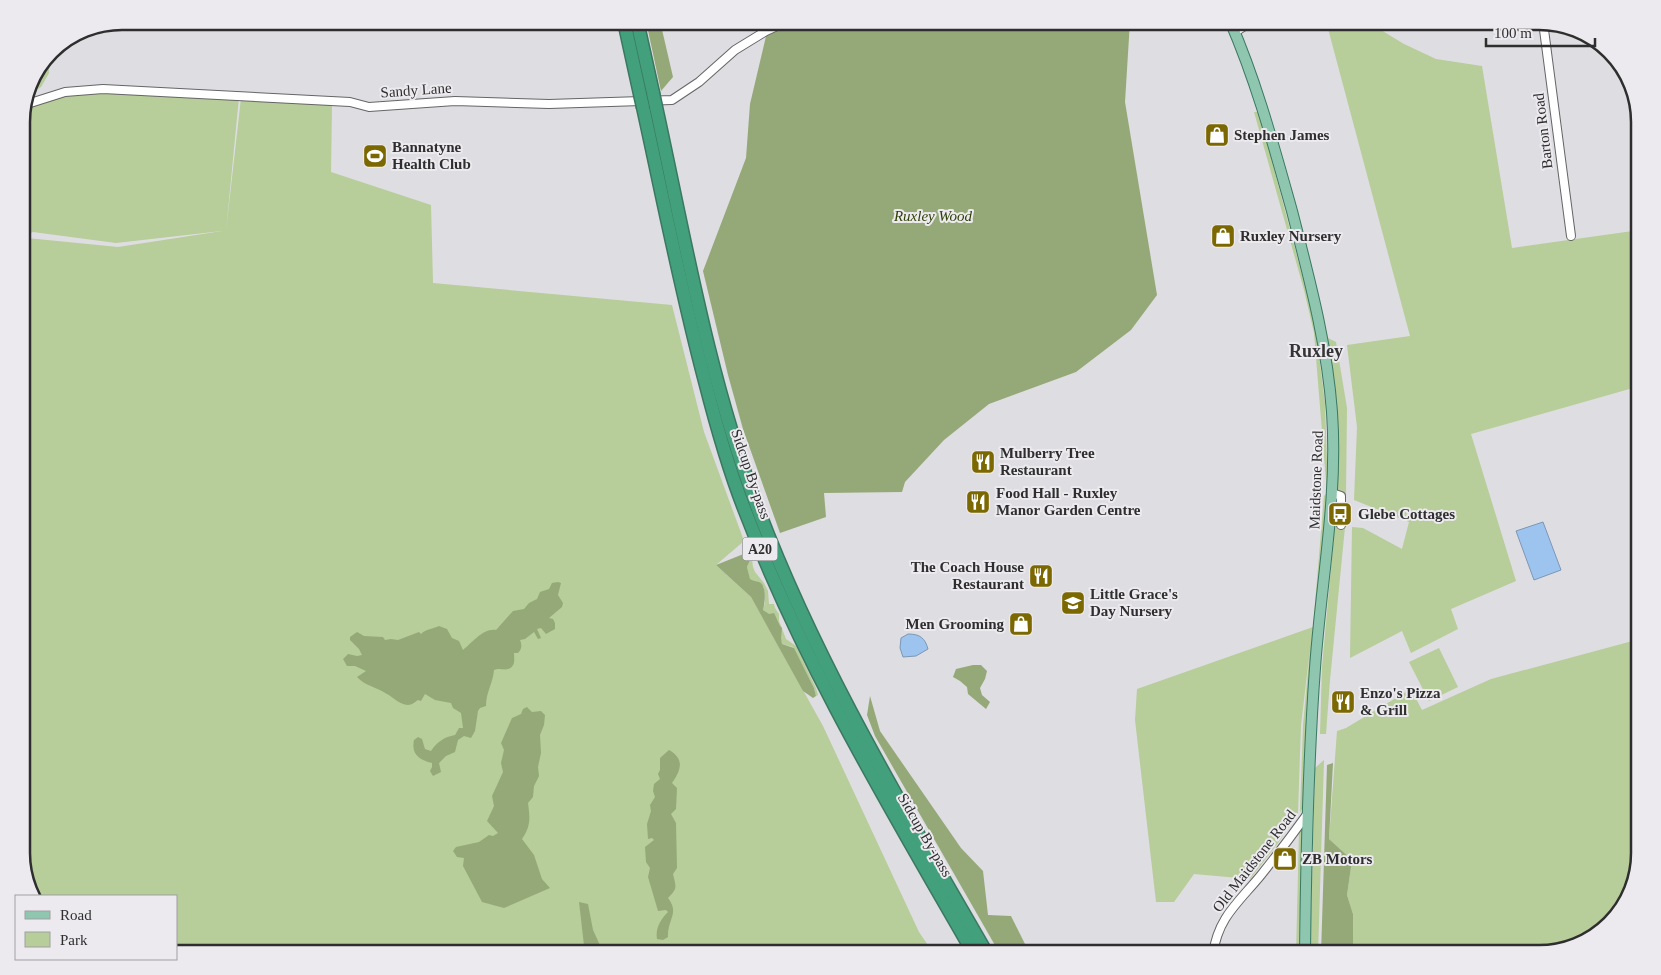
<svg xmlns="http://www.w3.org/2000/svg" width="1661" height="975" font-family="'Times New Roman',serif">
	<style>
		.green { fill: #b7cd9a }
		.forest { fill: #94a977 }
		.water { fill: #9dc4ee; stroke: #7c97b5 }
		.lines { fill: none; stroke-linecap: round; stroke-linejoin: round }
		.minor-casing { stroke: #656467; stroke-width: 10 }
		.major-casing { stroke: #3b7861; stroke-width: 12 }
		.highway-casing { stroke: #3b7861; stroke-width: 15 }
		.minor { stroke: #fff; stroke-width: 8 }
		.major { stroke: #8ec6b0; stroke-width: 10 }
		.highway { stroke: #42a07c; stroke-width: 12 }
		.highway-bridge-casing { stroke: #3b7861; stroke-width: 15; stroke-linecap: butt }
		.highway-bridge { stroke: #42a07c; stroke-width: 12 }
		.labels { text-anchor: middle; stroke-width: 4; stroke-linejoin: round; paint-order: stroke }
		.shield { fill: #eceaee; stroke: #676668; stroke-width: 1 }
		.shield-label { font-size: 14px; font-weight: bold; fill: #2e2e2f }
		.street-label { font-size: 15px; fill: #2e2e2f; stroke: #eceaee }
		.poi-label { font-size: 15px; font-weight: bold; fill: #2e2e2f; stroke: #eceaee; text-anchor: start }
		.park-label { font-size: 15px; font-style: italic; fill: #2e4107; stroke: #eceaee }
		.quarter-label { font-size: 18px; font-weight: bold; fill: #343336; stroke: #eceaee }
		.rim { fill: none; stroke: #2e2e2f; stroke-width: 2.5 }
	</style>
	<rect width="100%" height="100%" fill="#dedde1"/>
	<g class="green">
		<polygon points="1326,21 1350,21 1381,30 1404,44 1436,59 1482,66 1512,248 1640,230 1640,386 1471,434 1516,581 1451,609 1458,629 1411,653 1402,631 1350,658 1352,527 1363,528 1402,549 1409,522 1354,500 1357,427 1347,345 1410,336"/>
		<polygon points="48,55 49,73 41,87 32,93 26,94 29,83"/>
		<polygon points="103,89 239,97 226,231 241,98 332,105 331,172 431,205 433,283 672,305 704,432 744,541 716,565 751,597 823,726 919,932 934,954 176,954 176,896 33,896 21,860 21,240 27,238 118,247 222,231 116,243 33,232 21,237 21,115 24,106 66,92"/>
		<polygon points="1254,112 1259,112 1315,324 1325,403 1328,491 1304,806 1300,812 1303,725 1310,649 1301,725 1298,813 1278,843 1250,879 1194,874 1174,902 1156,902 1135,720 1137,689 1313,627 1324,496 1327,493 1314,333 1304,290"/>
		<polygon points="1328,338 1336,342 1347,408 1346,494 1338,492 1337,407"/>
		<polygon points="1335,524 1345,527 1330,680 1326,734 1320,734 1322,667"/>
		<path d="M751 551 753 567 755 572 764 583 768 591 769 604H774L775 608 779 614V621L786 639 796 646 816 688 818 695 816 696 814 688 793 647 782 644C778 628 778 621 763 610L765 603 764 587 750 580 747 567 751 558Z"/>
		<polygon points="1640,639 1640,854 1626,904 1589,940 1540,954 1353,954 1353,914 1347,895 1352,860 1329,839 1337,731 1346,728 1411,689 1422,710 1491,679"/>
		<polygon points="1439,648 1458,687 1429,701 1409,662"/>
		<polygon points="1324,760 1318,954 1310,954 1315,768"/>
		<polygon points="1302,828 1299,954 1296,954 1299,830"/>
	</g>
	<g class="forest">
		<polygon points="646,21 660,21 673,77 661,91"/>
		<polygon points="793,21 1130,21 1125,102 1157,295 1131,330 1076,372 989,404 944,440 905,482 902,492 824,493 826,517 780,533 743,429 728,375 703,271 746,158 750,104 767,32"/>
		<path d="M751 551V558L747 567 750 579C753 581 756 581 759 582 767 585 765 603 763 610L769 614 774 613C777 618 778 624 782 628L781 638 782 644 794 648 814 688 816 696 813 698 803 691 751 597 716 565Z"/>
		<path d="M558 582 561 583 558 595 563 603 562 607 549 618 553 619 555 623V629L546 634 541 628 537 629 541 638 538 639 534 632 525 639 520 640C522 645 522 649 518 653H514C514 657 515 662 513 665 509 673 500 667 494 670 493 683 486 692 486 706L480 708 478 711 475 731 471 738 464 736 458 740 455 752 446 756 439 763 441 772 433 776 430 771 432 767V763C419 760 411 754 414 740L418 737 422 739 425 749 431 751C437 742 444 737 455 735L459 728H463L461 713 453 708 451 703 435 700 425 694 421 701 418 700C415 702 412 705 408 705 399 704 394 698 387 694 377 687 365 686 357 677L366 671 355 666H347L343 659 348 654 357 656 362 655 359 649 350 640V637L357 632 364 636 383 637 385 640 391 639 398 640 419 632 421 634C426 629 433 629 439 626L447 629 452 638 459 641 463 650C472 643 483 628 496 630L513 611 524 609 529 603 537 599 540 592 549 589 552 583Z"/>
		<polygon points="973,665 981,665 987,671 985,679 980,688 982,695 990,702 986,709 968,694 967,687 960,681 953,677 956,669"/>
		<polygon points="870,696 880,731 961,848 983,871 988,915 1011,916 1030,954 1000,954 875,736 867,715"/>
		<path d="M527 707 532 712 541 711 545 715 544 725 540 735 541 753 538 767 539 776 534 786 533 797 528 803C530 818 531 826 522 839L534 855 542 879 550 888 504 908 482 902 463 866 464 858 457 857 453 851 456 847 479 842 489 835 493 836 498 833 487 821 494 806 492 796 503 772 501 763 504 750 501 743 512 718 521 714 523 709Z"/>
		<path d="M669 750C685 759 681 770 672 783L677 788 676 809 671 814 676 823 677 868 673 874C676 887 678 888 668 898 680 913 667 920 668 937L663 940 657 939C655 928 661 919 668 912L666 910 658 911 648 877 650 868 646 862 645 847 654 840 652 838 648 839 647 824 651 811 650 805 655 797 653 791 654 784 660 779 658 774 660 770V758Z"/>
		<polygon points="1333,763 1329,839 1352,860 1347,895 1353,914 1353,954 1321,954 1327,765"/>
		<polygon points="579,902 588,904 593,930 604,954 585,954"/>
	</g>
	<g class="water">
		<polygon points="1543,522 1561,570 1534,580 1516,531"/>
		<path d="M908 634C920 634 925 638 928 649L916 656 903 657 900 648 901 638Z"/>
	</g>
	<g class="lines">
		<defs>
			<g id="minor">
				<polyline points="1543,22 1571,236"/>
				<polyline points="1235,32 1243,27 1245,21"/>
				<polyline points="24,105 65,92 103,89 350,102 369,107 455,101 549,104 672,100 699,82 735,50 766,31 788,21"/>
				<polyline points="1332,493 1341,496 1341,525"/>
				<path d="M1213 954C1218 917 1239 902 1261 875 1277 855 1293 834 1308 813"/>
			</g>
			<path id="major" d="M1230 21C1257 83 1274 147 1292 211 1309 278 1327 343 1332 412 1338 498 1321 582 1315 668 1308 763 1306 859 1305 954"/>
			<g id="highway">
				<polyline points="624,21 640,94"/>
				<polyline points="637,21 653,93"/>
				<path d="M643 107C663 198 681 291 705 381 716 424 728 467 744 508 804 665 891 809 974 954"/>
				<path d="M656 107C685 240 708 376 756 504 815 662 903 808 987 954"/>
			</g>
		</defs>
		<use href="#minor" class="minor-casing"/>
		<use href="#major" class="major-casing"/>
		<use href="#highway" class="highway-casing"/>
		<use href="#minor" class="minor"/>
		<use href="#major" class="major"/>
		<use href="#highway" class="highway"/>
		<defs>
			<g id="highway-bridge">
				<polyline points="653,93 656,107"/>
				<polyline points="640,94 643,107"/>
			</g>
		</defs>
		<use href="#highway-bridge" class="highway-bridge-casing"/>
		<use href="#highway-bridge" class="highway-bridge"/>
	</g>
	<defs>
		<symbol id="shop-square" viewBox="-11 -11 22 22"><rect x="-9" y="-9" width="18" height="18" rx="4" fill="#7c6800" stroke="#eceaee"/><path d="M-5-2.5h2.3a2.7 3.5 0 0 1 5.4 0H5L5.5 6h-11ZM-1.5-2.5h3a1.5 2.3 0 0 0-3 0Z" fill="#fff"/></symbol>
		<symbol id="stadium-square" viewBox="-11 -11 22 22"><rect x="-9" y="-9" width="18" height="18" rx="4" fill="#7c6800" stroke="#eceaee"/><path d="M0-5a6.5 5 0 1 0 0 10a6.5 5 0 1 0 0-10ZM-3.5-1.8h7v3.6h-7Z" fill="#fff"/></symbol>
		<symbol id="restaurant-square" viewBox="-11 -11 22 22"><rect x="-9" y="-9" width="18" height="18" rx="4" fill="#7c6800" stroke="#eceaee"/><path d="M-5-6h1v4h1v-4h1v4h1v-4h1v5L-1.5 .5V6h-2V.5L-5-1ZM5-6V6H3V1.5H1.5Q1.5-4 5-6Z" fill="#fff"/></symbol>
		<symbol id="bus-square" viewBox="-11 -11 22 22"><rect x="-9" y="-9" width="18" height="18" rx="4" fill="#7c6800" stroke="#eceaee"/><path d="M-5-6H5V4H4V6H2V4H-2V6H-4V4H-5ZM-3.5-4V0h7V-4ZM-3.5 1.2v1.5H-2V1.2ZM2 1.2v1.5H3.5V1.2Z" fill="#fff"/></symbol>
		<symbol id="school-square" viewBox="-11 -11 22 22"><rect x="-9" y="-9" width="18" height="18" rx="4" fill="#7c6800" stroke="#eceaee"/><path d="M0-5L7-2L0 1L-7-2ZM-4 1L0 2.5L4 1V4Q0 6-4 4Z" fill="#fff"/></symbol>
	</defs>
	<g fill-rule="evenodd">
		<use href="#shop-square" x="1203" y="121" width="28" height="28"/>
		<use href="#stadium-square" x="361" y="142" width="28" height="28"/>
		<use href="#shop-square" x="1209" y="222" width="28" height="28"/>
		<use href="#restaurant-square" x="969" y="448" width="28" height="28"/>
		<use href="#restaurant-square" x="964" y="488" width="28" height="28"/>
		<use href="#bus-square" x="1326" y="500" width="28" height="28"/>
		<use href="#restaurant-square" x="1027" y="562" width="28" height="28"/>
		<use href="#school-square" x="1059" y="589" width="28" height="28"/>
		<use href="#shop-square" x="1007" y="610" width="28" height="28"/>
		<use href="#restaurant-square" x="1329" y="688" width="28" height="28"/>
		<use href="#shop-square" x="1271" y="845" width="28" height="28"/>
	</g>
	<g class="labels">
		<rect class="shield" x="742.5" y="537.5" width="35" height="23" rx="4"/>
		<g class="shield-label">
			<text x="760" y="554">A20</text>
		</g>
		<g class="street-label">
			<text transform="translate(416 90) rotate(-4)" y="5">Sandy Lane</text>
			<text transform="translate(1543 131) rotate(-97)" y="5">Barton Road</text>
			<text transform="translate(751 474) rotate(71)" y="5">Sidcup By-pass</text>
			<text transform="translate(1316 480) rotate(-88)" y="5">Maidstone Road</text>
			<text transform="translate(925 835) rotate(60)" y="5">Sidcup By-pass</text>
			<text transform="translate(1254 861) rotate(-52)" y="5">Old Maidstone Road</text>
		</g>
		<g class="poi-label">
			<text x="1234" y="140">Stephen James</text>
			<text x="392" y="152">Bannatyne<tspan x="392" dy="17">Health Club</tspan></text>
			<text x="1240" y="241">Ruxley Nursery</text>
			<text x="1000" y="458">Mulberry Tree<tspan x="1000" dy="17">Restaurant</tspan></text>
			<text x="996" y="498">Food Hall - Ruxley<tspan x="996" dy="17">Manor Garden Centre</tspan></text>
			<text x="1358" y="519">Glebe Cottages</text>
			<text x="1024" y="572" text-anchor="end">The Coach House<tspan x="1024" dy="17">Restaurant</tspan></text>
			<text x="1090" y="599">Little Grace's<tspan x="1090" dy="17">Day Nursery</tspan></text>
			<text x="1004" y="629" text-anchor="end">Men Grooming</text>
			<text x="1360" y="698">Enzo's Pizza<tspan x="1360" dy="17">&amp; Grill</tspan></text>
			<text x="1302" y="864">ZB Motors</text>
		</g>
		<g class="park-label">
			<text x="933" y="221">Ruxley Wood</text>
		</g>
		<g class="quarter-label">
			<text x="1316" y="357">Ruxley</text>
		</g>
	</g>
	<path d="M0 0H1661V975H0ZM122 30H1539A92 92 0 0 1 1631 122V853A92 92 0 0 1 1539 945H122A92 92 0 0 1 30 853V122A92 92 0 0 1 122 30Z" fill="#eceaee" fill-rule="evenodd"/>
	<path class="rim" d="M122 30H1539A92 92 0 0 1 1631 122V853A92 92 0 0 1 1539 945H122A92 92 0 0 1 30 853V122A92 92 0 0 1 122 30Z"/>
	<rect x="15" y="895" width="162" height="65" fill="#eceaee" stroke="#a09fa2"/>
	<rect x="25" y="911" width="25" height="8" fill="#8ec6b0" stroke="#a09fa2"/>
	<text x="60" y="920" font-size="15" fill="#2e2e2f">Road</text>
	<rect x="25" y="932" width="25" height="15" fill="#b7cd9a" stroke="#a09fa2"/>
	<text x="60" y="945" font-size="15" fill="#2e2e2f">Park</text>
	<path d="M1486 38v8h109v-8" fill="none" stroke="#2e2e2f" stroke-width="2.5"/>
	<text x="1494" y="38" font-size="15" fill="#2e2e2f" stroke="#eceaee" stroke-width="4" paint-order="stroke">100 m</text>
</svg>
